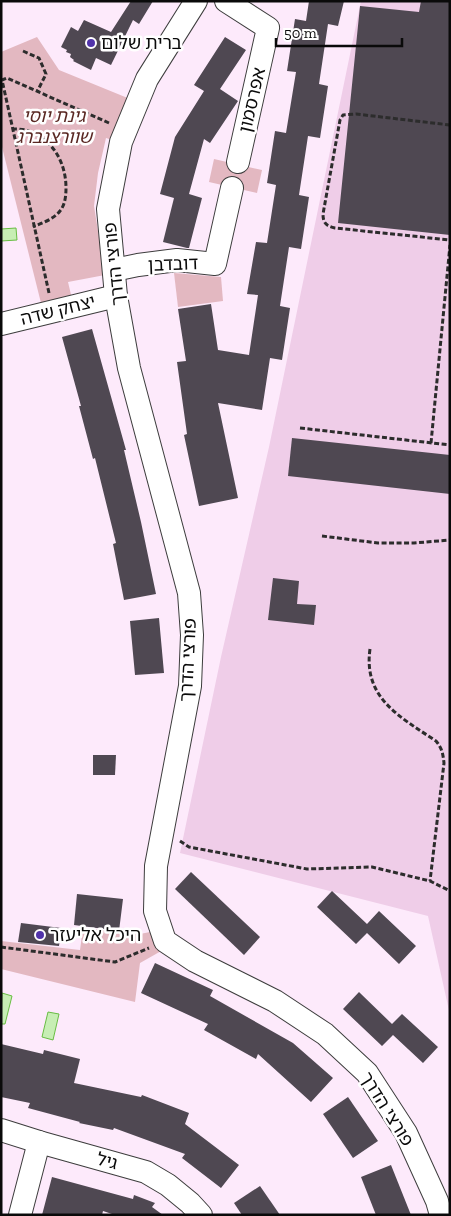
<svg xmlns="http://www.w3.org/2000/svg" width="451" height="1216" font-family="'Zilla Slab','Noto Sans Hebrew',serif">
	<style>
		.farmland { fill: #efcde8 }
		.green { fill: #e3b8c1 }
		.water { fill: #c7eeb4; stroke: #68bd43 }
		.building { fill: #4f4852 }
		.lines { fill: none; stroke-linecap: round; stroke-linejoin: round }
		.minor-casing { stroke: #3d3d3d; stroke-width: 24 }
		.path { stroke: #2c2c2c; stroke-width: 3; stroke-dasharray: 5 2.5; stroke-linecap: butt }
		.minor { stroke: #fff; stroke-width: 22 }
		.poi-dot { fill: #5133aa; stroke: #fff; stroke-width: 2 }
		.labels { text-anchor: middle; stroke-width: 5; stroke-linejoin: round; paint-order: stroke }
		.poi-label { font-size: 18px; fill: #0a0a0a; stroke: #fff; text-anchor: start }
		.street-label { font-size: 18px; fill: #0a0a0a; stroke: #fff }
		.park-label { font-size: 18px; font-style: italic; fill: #5a2823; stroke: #fff }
	</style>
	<rect width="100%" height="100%" fill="#fdeafb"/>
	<polygon class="farmland" points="361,1 450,1 450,1015 428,916 180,853 221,657 269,447"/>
	<g class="green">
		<polygon points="37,37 59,70 135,101 119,142 106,138 98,173 94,206 105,275 68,282 72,299 42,307 1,143 1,52"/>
		<polygon points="214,159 262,170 257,193 209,182"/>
		<polygon points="174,273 221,277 223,301 178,307"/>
		<polygon points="83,928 140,934 160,930 170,946 140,963 135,1002 1,969 1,941 80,950"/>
	</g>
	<g class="water">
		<polygon points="16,228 17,240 1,241 1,229"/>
		<polygon points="2,993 12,996 5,1024 1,1024"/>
		<polygon points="48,1012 59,1014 53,1040 42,1037"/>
	</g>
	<g class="building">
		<polygon points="131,1 153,1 139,24 133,20 111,65 96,58 91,70 73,61 74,60 70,57 71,54 66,52 67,50 61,47 71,27 78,31 84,20 111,32"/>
		<polygon points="309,1 344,1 338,26 328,24 319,84 328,86 320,138 308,136 299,195 309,197 301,249 289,247 280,306 290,308 282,360 270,358 262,410 218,403 238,498 199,506 184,435 187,434 177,362 186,361 178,309 211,304 218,350 249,355 258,295 247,294 256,242 267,243 276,185 267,183 275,131 286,133 296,72 287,71 295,19 306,21"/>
		<polygon points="421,1 450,1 450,235 338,223 360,6 419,12"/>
		<polygon points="225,37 246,50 220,89 238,101 210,143 204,139 189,194 202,198 189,248 187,248 163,242 174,198 160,194 175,137 204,91 194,85"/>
		<polygon points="92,329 126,450 124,450 141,522 156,594 124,600 113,544 116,543 95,458 93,459 79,406 81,406 62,337"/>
		<polygon points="292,438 450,455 450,494 288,476"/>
		<polygon points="273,578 299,581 297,604 316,605 314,625 268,620"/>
		<polygon points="159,618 164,673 135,675 130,621"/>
		<polygon points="93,755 116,755 115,775 93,775"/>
		<polygon points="191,872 260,937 244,955 175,889"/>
		<polygon points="332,891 367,924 379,911 416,946 399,964 367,933 356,944 317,907"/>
		<polygon points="77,894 123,899 119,931 74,925"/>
		<polygon points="21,923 61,928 59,946 18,942"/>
		<polygon points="155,963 213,990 210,996 293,1043 333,1078 311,1102 258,1054 256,1059 204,1030 208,1024 141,993"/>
		<polygon points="359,992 392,1024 402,1014 438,1047 423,1063 393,1035 382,1046 343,1009"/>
		<polygon points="1,1044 43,1054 44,1050 80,1059 74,1083 141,1097 142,1095 189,1113 185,1124 239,1165 221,1188 182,1158 185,1154 114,1128 113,1130 79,1123 80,1122 28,1108 30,1103 1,1097"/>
		<polygon points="348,1097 378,1141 353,1158 323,1114"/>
		<polygon points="391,1165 411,1215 376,1215 361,1177"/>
		<polygon points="52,1177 133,1199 134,1195 155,1203 152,1207 163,1215 115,1215 103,1211 102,1215 42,1215"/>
		<polygon points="260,1186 280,1215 242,1215 234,1203"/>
	</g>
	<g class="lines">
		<defs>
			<g id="minor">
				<polyline points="196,1 147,79 121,142 108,209 116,296 129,368 189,593 192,635 190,686 156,866 155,911 165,941 195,961 275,1001 325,1034 367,1073 406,1133 437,1201 441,1215"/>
				<polyline points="226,1 268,28 238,162"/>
				<polyline points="114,270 138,265 177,260 215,264 232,188"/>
				<polyline points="1,324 116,296"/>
				<polyline points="1,1130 39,1142 146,1172 168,1185 190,1203 201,1215"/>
				<polyline points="20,1215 39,1142"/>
			</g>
		</defs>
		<use href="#minor" class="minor-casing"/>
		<g class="path">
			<polyline points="23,51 39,58 46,74 37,92"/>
			<path d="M450 125 356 114 343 115 340 120 323 214C323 223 326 226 335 228L450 240"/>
			<path d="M12 129C18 129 25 129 31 132 54 141 66 164 66 188 66 196 65 205 60 211 54 219 42 223 33 227"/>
			<polyline points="49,293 2,80 7,78 109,123"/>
			<polyline points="300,428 450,445"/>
			<polyline points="431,443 450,245"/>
			<polyline points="322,536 378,543 414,543 450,540"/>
			<path d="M370 649C363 698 400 717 436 741 442 748 443 754 444 763L430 881"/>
			<polyline points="180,841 189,847 307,869 372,867 430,881 450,891"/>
			<polyline points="1,947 115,962 149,948"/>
		</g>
		<use href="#minor" class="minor"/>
	</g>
	<g class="poi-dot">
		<circle cx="91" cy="43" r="5"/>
		<circle cx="40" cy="935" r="5"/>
	</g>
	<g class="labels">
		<g class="poi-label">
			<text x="101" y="49">ברית שלום</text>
			<text x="50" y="941">היכל אליעזר</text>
		</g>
		<g class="street-label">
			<text transform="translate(252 100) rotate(-77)" y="6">אפרסמון</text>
			<text transform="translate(114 264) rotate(-96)" y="6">פורצי הדרך</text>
			<text transform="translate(173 264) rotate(-2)" y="6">דובדבן</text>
			<text transform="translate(58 310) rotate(-14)" y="6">יצחק שדה</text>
			<text transform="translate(188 660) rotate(-87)" y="6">פורצי הדרך</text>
			<text transform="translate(387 1109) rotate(58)" y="6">פורצי הדרך</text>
			<text transform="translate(107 1161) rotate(15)" y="6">גיל</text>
		</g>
		<g class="park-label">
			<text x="54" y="122">גינת יוסי<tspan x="54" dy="21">שוורצנברג</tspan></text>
		</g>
	</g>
	<rect width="451" height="1216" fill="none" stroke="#0a0a0a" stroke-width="5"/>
	<path d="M276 38v8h126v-8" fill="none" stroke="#0a0a0a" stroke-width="2.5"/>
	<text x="284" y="38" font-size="15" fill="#0a0a0a" stroke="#ffffff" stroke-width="4" paint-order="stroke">50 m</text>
</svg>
